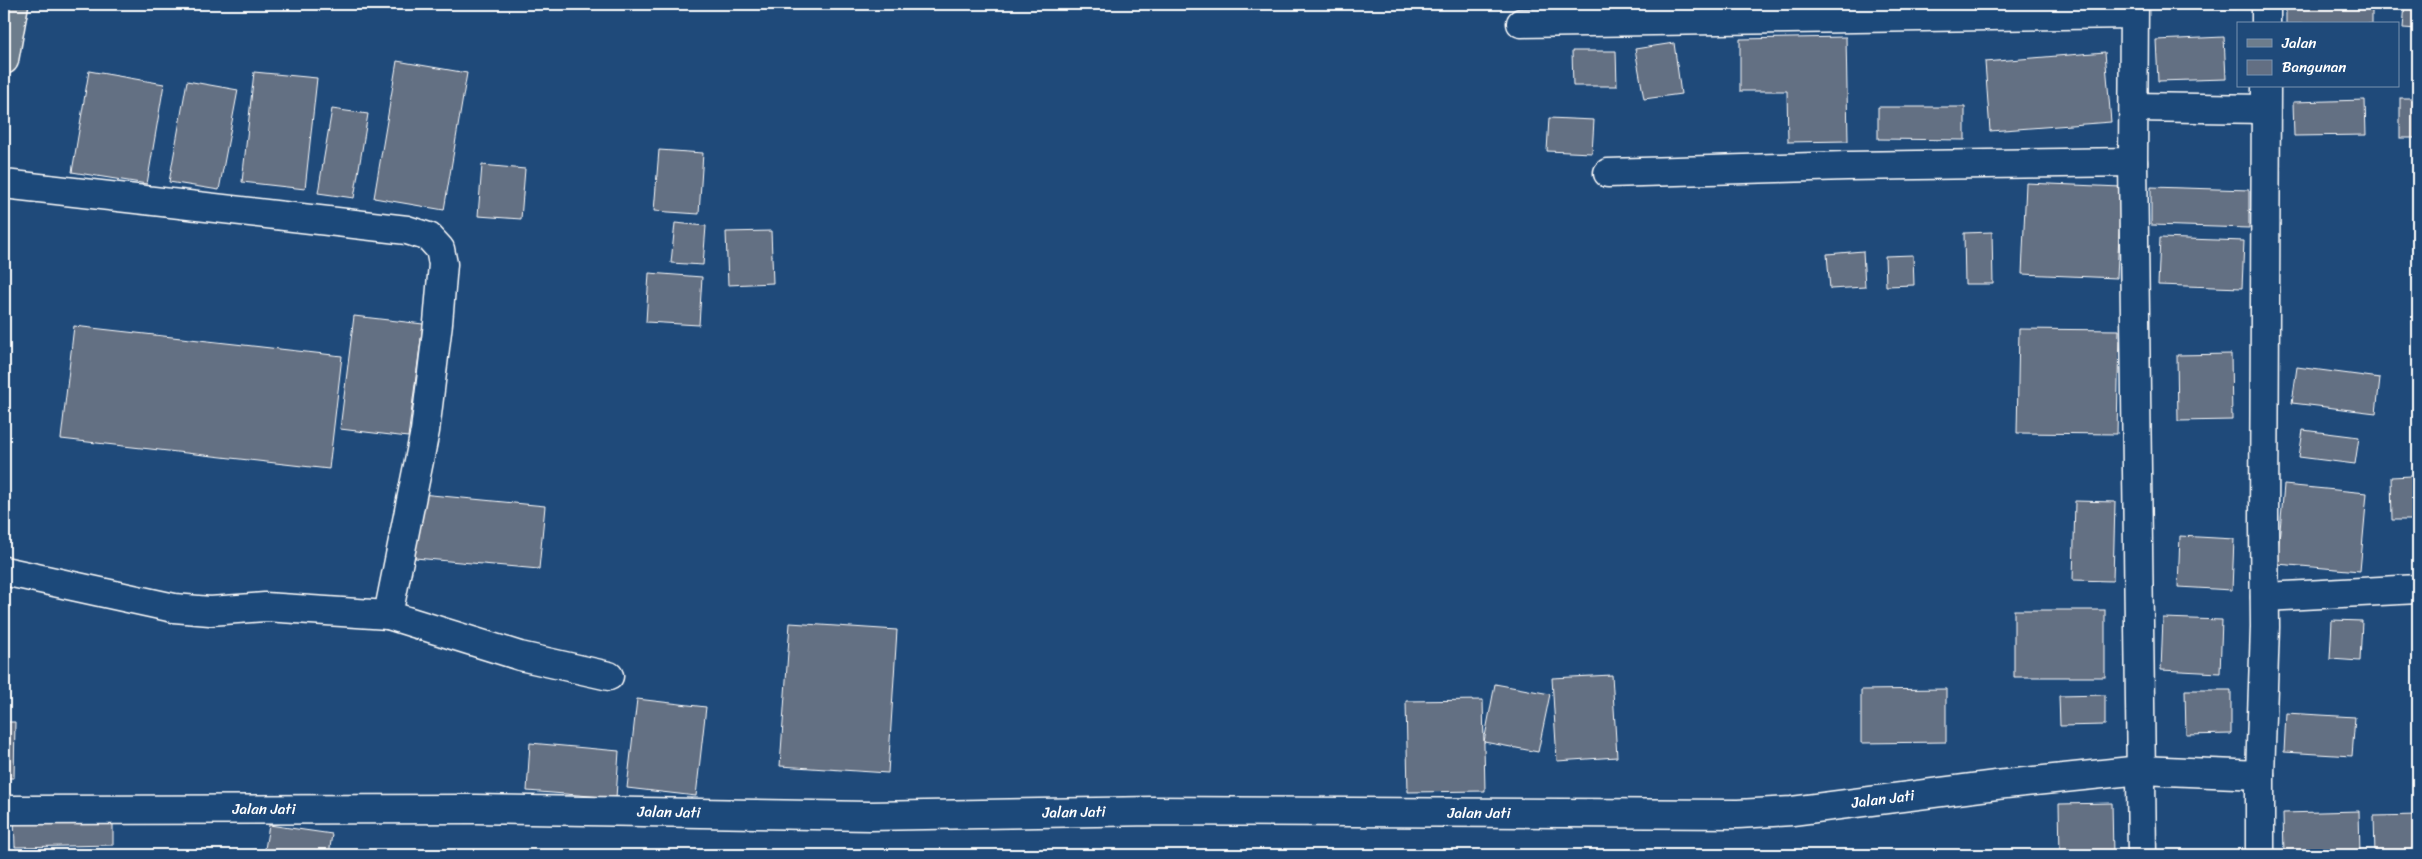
<svg xmlns="http://www.w3.org/2000/svg" width="2422" height="859" font-family="Sriracha,sans-serif">
	<style>
		.building { fill: #636f83; stroke: #fff }
		.lines { fill: none; stroke-linecap: round; stroke-linejoin: round }
		.street-casing { stroke: #fff; stroke-width: 31 }
		.primary-casing { stroke: #fff; stroke-width: 31 }
		.street { stroke: #1f4a7a; stroke-width: 28 }
		.primary { stroke: #6d7d8c; stroke-width: 28 }
		.labels { text-anchor: middle; stroke-width: 4; stroke-linejoin: round; paint-order: stroke }
		.street-label { font-size: 15px; fill: #fff; stroke: #1f4a7a }
	</style>
	<rect width="100%" height="100%" fill="#1f4a7a"/>
	<filter id="ink" filterUnits="userSpaceOnUse"><feTurbulence type="fractalNoise" baseFrequency=".02" numOctaves="2"/><feDisplacementMap in="SourceGraphic" scale="10" xChannelSelector="R" yChannelSelector="G"/><feConvolveMatrix kernelMatrix="1 2 1 2 8 2 1 2 1" color-interpolation-filters="sRGB"/></filter>
	<g filter="url(#ink)">
		<g class="building">
			<polygon points="2154,4 2236,4 2236,9 2154,7"/>
			<rect x="2286" y="4" width="86" height="20"/>
			<polygon points="2405,4 2418,4 2418,29 2403,28"/>
			<polygon points="1846,37 1848,141 1788,142 1787,91 1740,91 1740,39"/>
			<polygon points="2224,37 2226,79 2158,81 2156,40"/>
			<polygon points="1674,43 1681,94 1644,99 1635,49"/>
			<polygon points="1572,51 1616,51 1617,86 1573,86"/>
			<polygon points="2105,52 2111,122 1990,131 1985,62"/>
			<polygon points="397,61 467,73 444,210 374,198"/>
			<polygon points="89,71 164,84 147,184 72,172"/>
			<polygon points="254,72 317,78 305,189 242,182"/>
			<polygon points="187,81 238,90 219,190 169,182"/>
			<rect x="2400" y="98" width="18" height="40"/>
			<polygon points="2365,100 2366,135 2294,136 2293,102"/>
			<polygon points="1878,107 1965,107 1965,140 1878,139"/>
			<polygon points="332,109 368,114 354,198 318,193"/>
			<polygon points="1549,118 1594,120 1592,153 1547,151"/>
			<polygon points="659,150 703,153 699,214 654,211"/>
			<polygon points="482,165 525,169 521,219 478,216"/>
			<polygon points="2026,183 2121,187 2117,278 2022,274"/>
			<polygon points="2151,187 2249,190 2249,228 2151,225"/>
			<polygon points="675,223 706,226 703,265 671,263"/>
			<polygon points="771,231 773,283 728,285 726,232"/>
			<polygon points="1992,232 1993,284 1965,284 1964,233"/>
			<polygon points="2160,238 2244,241 2242,288 2158,285"/>
			<polygon points="1863,251 1865,287 1830,289 1827,254"/>
			<polygon points="1913,255 1914,285 1886,286 1885,256"/>
			<polygon points="649,273 702,277 699,325 646,322"/>
			<polygon points="354,316 423,324 408,437 340,429"/>
			<polygon points="74,326 342,356 329,469 61,439"/>
			<polygon points="2019,329 2119,330 2117,434 2017,433"/>
			<polygon points="2231,354 2232,420 2178,421 2177,355"/>
			<polygon points="2297,367 2380,378 2376,413 2292,403"/>
			<polygon points="2303,430 2359,437 2355,464 2299,457"/>
			<polygon points="2412,476 2413,520 2392,520 2391,477"/>
			<polygon points="2284,485 2367,493 2360,571 2277,564"/>
			<polygon points="421,494 545,506 539,569 415,558"/>
			<polygon points="2075,501 2115,502 2113,581 2073,580"/>
			<polygon points="2180,536 2234,539 2232,590 2178,587"/>
			<rect x="2014" y="610" width="91" height="67"/>
			<polygon points="2163,618 2222,620 2220,673 2161,670"/>
			<polygon points="2332,620 2362,621 2360,661 2330,659"/>
			<polygon points="790,623 897,630 888,773 780,766"/>
			<polygon points="1612,675 1617,757 1557,761 1552,678"/>
			<polygon points="1495,684 1550,694 1538,752 1484,742"/>
			<polygon points="1946,689 1946,742 1861,743 1861,690"/>
			<polygon points="2185,690 2231,690 2231,734 2186,735"/>
			<polygon points="2105,695 2105,725 2060,726 2059,696"/>
			<polygon points="637,699 706,707 696,796 627,788"/>
			<polygon points="1483,700 1485,791 1408,792 1406,701"/>
			<polygon points="2286,713 2355,717 2352,756 2284,752"/>
			<polygon points="4,722 15,722 14,778 4,778"/>
			<polygon points="530,743 619,751 616,798 527,791"/>
			<polygon points="2112,803 2113,855 2060,855 2059,804"/>
			<polygon points="2359,811 2360,855 2284,855 2283,813"/>
			<polygon points="113,814 113,845 15,847 14,815"/>
			<polygon points="2418,815 2418,855 2375,855 2374,816"/>
			<polygon points="269,825 332,834 329,855 264,855"/>
		</g>
		<g class="lines">
			<defs>
				<g id="street">
					<polyline points="2134,4 2133,162 2142,855"/>
					<polyline points="1521,23 2133,14"/>
					<polyline points="2266,24 2266,4"/>
					<polyline points="2134,107 2265,109"/>
					<polyline points="1608,173 1847,166 2133,162"/>
					<polyline points="4,184 407,230 429,237 440,249 443,264 438,323 425,431 388,615"/>
					<polyline points="4,571 174,608 210,611 265,607 388,615 520,656 609,676"/>
					<polyline points="2265,597 2418,589"/>
					<polyline points="4,810 476,809 869,816 1153,811 1738,814 1792,811 1996,785 2141,770 2260,775"/>
					<polyline points="2260,855 2260,775 2265,627 2264,524 2266,86"/>
				</g>
				<polyline id="primary" points="4,60 14,4"/>
			</defs>
			<use href="#street" class="street-casing"/>
			<use href="#primary" class="primary-casing"/>
			<use href="#street" class="street"/>
			<use href="#primary" class="primary"/>
		</g>
	</g>
	<g class="labels">
		<g class="street-label">
			<text transform="translate(1883 799) rotate(-7)" y="5">Jalan Jati</text>
			<text x="264" y="814">Jalan Jati</text>
			<text transform="translate(669 812) rotate(1)" y="5">Jalan Jati</text>
			<text transform="translate(1074 812) rotate(-1)" y="5">Jalan Jati</text>
			<text x="1479" y="818">Jalan Jati</text>
		</g>
	</g>
	<rect width="2422" height="859" fill="none" stroke="#1f4a7a" stroke-width="20"/>
	<rect x="10" y="10" width="2402" height="839" fill="none" stroke="#fff" stroke-width="2" filter="url(#ink)"/>
	<rect x="2237" y="22" width="162" height="65" fill="#1f4a7a" stroke="#7992af"/>
	<rect x="2247" y="39" width="25" height="8" fill="#6d7d8c" stroke="#7992af"/>
	<text x="2282" y="48" font-size="15" fill="#ffffff">Jalan</text>
	<rect x="2247" y="60" width="25" height="15" fill="#636f83" stroke="#7992af"/>
	<text x="2282" y="72" font-size="15" fill="#ffffff">Bangunan</text>
</svg>
